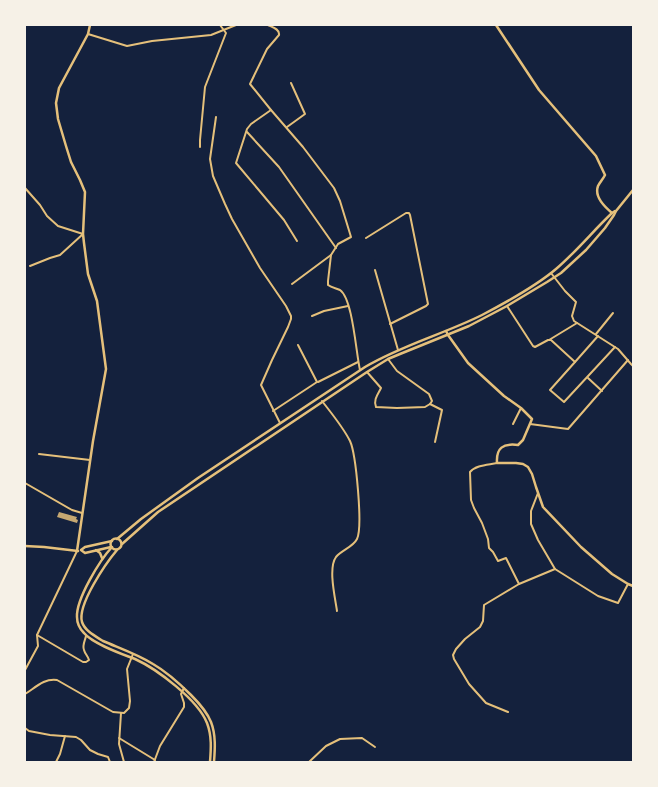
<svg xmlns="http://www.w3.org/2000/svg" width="658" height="787" font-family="'Fira Sans',sans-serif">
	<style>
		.building { fill: #c6a872 }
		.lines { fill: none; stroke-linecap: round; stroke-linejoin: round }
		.minor { stroke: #e5c07b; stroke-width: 2 }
		.tertiary { stroke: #e5c07b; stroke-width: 2.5 }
		.secondary { stroke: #e5c07b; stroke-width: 2.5 }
	</style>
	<rect width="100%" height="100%" fill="#14213d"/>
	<polygon class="building" points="59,512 77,517 76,519 78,520 77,523 57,517"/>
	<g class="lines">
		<g class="minor">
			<path d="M268 25C272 27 280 29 279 35L267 49 250 84 271 110 303 147 334 188 340 201 351 237 338 244 331 255 328 281V285C332 288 336 288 340 290 353 299 356 354 360 370"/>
			<polyline points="88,34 127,46 152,41 211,35 236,25"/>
			<polyline points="271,110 251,124 247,129 236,163 284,220 297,241"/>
			<polyline points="216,117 210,159 213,176 225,204 232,219 260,268 286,306 291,316 291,319 288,327 272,360 261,385 280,423"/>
			<polyline points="287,127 305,114 291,83"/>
			<polyline points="247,132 279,167 336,248"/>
			<polyline points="200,147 200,140 205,87 226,33 220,25"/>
			<polyline points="25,188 40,205 47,216 58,226 83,234 60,255 50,258 30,266"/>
			<polyline points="366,238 406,213 409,213 410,215 428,304 426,306 390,324"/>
			<polyline points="375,270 398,350"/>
			<polyline points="551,273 565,291 576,302 572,316 574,321 618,349 631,364 633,366"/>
			<polyline points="292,284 331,255"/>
			<polyline points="507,306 533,346 535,347 548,340 551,340 575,362 550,390 564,402 615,347"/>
			<polyline points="312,316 324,311 348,306"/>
			<polyline points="596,334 613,313"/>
			<polyline points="549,340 577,323"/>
			<polyline points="575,362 598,336"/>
			<path d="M367 372 381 388C378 394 373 400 376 407L397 408 425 407 430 404 432 401 429 394 397 371 388 359"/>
			<polyline points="588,378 602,391"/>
			<polyline points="318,382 358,362"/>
			<path d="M322 401C332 414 343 427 350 441 356 454 363 527 357 539 353 547 342 550 336 557 328 568 335 597 337 611"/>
			<polyline points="430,404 442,410 435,442"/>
			<polyline points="273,411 317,382 298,345"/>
			<polyline points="513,424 521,408"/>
			<polyline points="530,424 568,429 628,360"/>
			<polyline points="39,454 90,460"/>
			<path d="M497 463C488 465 476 465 470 472L471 500 474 508 482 523 488 539 489 548 493 552 498 561 506 558 519 584"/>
			<polyline points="25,483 72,510 82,513"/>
			<polyline points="538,493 531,511 531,524 538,540 555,569 598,596 618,603 628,584"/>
			<path d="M37 635 83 662H86L89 660C88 656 85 654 84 650 82 645 85 641 86 636"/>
			<polyline points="25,670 38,646 37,635 77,551"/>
			<path d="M25 694C35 688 44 678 57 680L113 712 124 713 129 708 130 701 127 669 133 654"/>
			<polyline points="508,712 486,703 469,684 454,659 453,655 456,649 465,639 480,627 483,621 484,605 519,584 555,569"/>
			<polyline points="121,713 119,744 124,762"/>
			<polyline points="25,728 29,731 50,735 76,737 81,740 90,750 98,754 108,757 110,762"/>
			<polyline points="119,738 155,760"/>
			<polyline points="56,762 60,754 65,736"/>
			<polyline points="154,762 160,746 184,707 184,703 181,694 184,688"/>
			<polyline points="309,762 326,746 340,739 362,738 375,747"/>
		</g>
		<path class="tertiary" d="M446 331 448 335 468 363 504 396 521 408 532 419 523 440 518 445C503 443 496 448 497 463H516L523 464 528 467 532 474 536 487 543 507 581 547 612 574 628 584 633 586"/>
		<g class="secondary">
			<path d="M496 25 539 90 596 156 605 175C603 179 600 182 598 186 594 197 605 207 612 213"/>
			<circle cx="116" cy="544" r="5.5"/>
			<path d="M117 539 141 519 198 478 365 367C402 345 444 334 482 315 505 303 536 286 556 269 576 252 593 231 612 213L615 211"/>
			<polyline points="122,544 158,512 367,372 388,359 400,354 469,326 507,306 547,282 561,273 586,250 605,228 614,215 616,211 633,190"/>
			<polyline points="25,546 44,547 78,551"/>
			<polyline points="111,547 85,553 81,550 85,547 112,541"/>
			<path d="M112 547C100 560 76 599 77 617 77 623 80 629 84 633 93 644 122 654 135 659 157 669 198 700 207 723 212 736 211 749 210 762"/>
			<polyline points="96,550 100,553 102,558"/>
			<path d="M117 550C106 563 77 605 82 622 85 631 95 636 103 641 119 648 137 654 153 664 167 672 180 684 191 695 199 703 207 712 211 722 216 735 215 749 214 762"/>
			<polyline points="77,551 93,441 106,369 97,301 88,274 84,243 83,234 85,192 80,180 71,162 66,146 58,119 56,103 59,88 88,34 90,25"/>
		</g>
	</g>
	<rect width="658" height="787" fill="none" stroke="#f6f1e7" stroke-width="52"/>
</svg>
